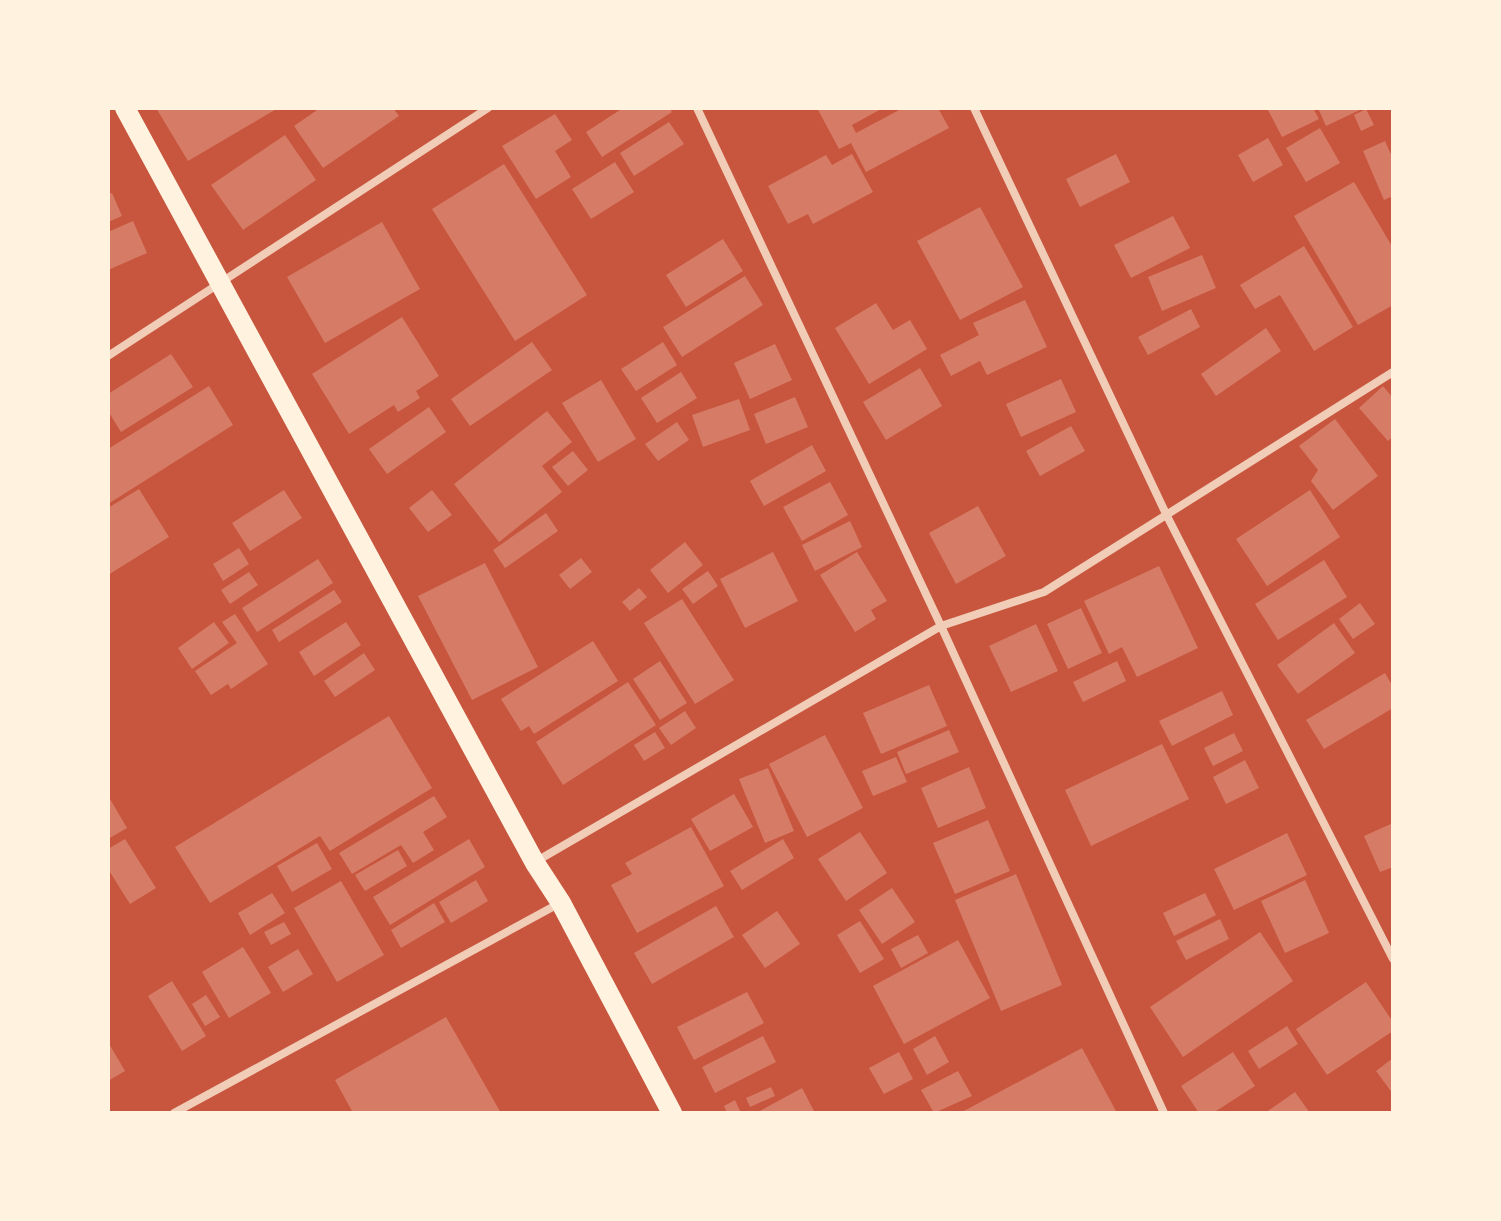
<svg xmlns="http://www.w3.org/2000/svg" width="1501" height="1221" font-family="Ubuntu,sans-serif">
	<style>
		.building { fill: #d67c66 }
		.lines { fill: none; stroke-linecap: round; stroke-linejoin: round }
		.minor { stroke: #f1ccb7; stroke-width: 8 }
		.primary { stroke: #fff3e0; stroke-width: 20 }
	</style>
	<rect width="100%" height="100%" fill="#c8553d"/>
	<g class="building">
		<polygon points="156,108 278,108 188,161"/>
		<polygon points="320,108 393,108 399,116 323,168 294,126"/>
		<polygon points="623,108 669,108 672,112 602,157 586,132"/>
		<polygon points="817,108 883,108 852,125 856,133 903,108 938,108 949,128 866,172 851,143 839,149"/>
		<polygon points="1267,108 1313,108 1319,119 1282,137"/>
		<polygon points="1318,108 1364,108 1326,126"/>
		<polygon points="1366,109 1374,125 1361,131 1354,115"/>
		<polygon points="555,114 572,140 555,151 571,177 536,199 502,146"/>
		<polygon points="669,122 684,144 634,176 620,153"/>
		<polygon points="1320,128 1340,163 1306,182 1286,148"/>
		<polygon points="285,135 316,180 243,230 211,185"/>
		<polygon points="1268,138 1283,165 1253,182 1238,155"/>
		<polygon points="1385,141 1393,159 1393,196 1384,200 1363,151"/>
		<polygon points="852,154 873,192 813,224 808,214 788,224 768,186 826,155 832,165"/>
		<polygon points="1116,154 1130,182 1080,207 1066,179"/>
		<polygon points="615,162 634,192 591,219 572,189"/>
		<polygon points="504,164 587,295 515,341 432,209"/>
		<polygon points="1354,182 1393,248 1393,305 1358,325 1294,216"/>
		<polygon points="112,193 122,216 108,222 108,194"/>
		<polygon points="980,207 1023,287 960,320 917,241"/>
		<polygon points="1173,216 1190,248 1131,278 1114,245"/>
		<polygon points="133,221 147,253 108,270 108,232"/>
		<polygon points="382,222 420,289 325,343 287,277"/>
		<polygon points="723,239 743,271 686,307 666,275"/>
		<polygon points="1304,246 1353,327 1314,351 1280,295 1255,309 1240,285"/>
		<polygon points="1202,255 1216,288 1162,311 1148,277"/>
		<polygon points="745,276 763,305 682,357 663,327"/>
		<polygon points="1025,300 1047,347 987,375 980,361 951,376 940,355 979,335 973,323"/>
		<polygon points="876,303 893,330 910,320 927,349 869,384 835,328"/>
		<polygon points="1191,309 1200,327 1148,355 1138,337"/>
		<polygon points="402,317 439,376 416,391 420,398 398,412 394,405 349,434 312,374"/>
		<polygon points="1266,328 1281,351 1216,396 1201,374"/>
		<polygon points="532,342 552,370 470,426 451,399"/>
		<polygon points="663,342 677,365 636,391 621,369"/>
		<polygon points="775,344 792,380 750,399 734,363"/>
		<polygon points="171,354 193,387 121,432 108,411 108,394"/>
		<polygon points="920,368 942,406 886,440 863,402"/>
		<polygon points="681,372 697,398 657,423 641,398"/>
		<polygon points="1061,379 1076,412 1021,437 1006,404"/>
		<polygon points="601,380 636,439 598,462 562,403"/>
		<polygon points="209,386 233,425 108,504 108,449"/>
		<polygon points="1383,386 1393,398 1393,436 1388,441 1359,408"/>
		<polygon points="795,397 808,427 766,444 754,414"/>
		<polygon points="739,399 750,430 703,447 692,415"/>
		<polygon points="429,407 446,432 387,474 369,449"/>
		<polygon points="547,411 572,442 542,466 562,492 499,542 454,484"/>
		<polygon points="1335,419 1378,476 1333,510 1311,481 1318,470 1299,446"/>
		<polygon points="677,422 689,440 658,461 645,444"/>
		<polygon points="1071,426 1085,451 1040,476 1026,451"/>
		<polygon points="812,445 826,471 764,506 750,481"/>
		<polygon points="573,451 588,470 568,486 552,467"/>
		<polygon points="830,482 848,515 802,541 783,507"/>
		<polygon points="139,489 169,537 108,575 108,508"/>
		<polygon points="284,490 302,518 250,551 232,523"/>
		<polygon points="432,490 452,515 428,532 409,508"/>
		<polygon points="1310,490 1340,537 1267,586 1236,539"/>
		<polygon points="978,506 1006,556 956,584 929,533"/>
		<polygon points="546,513 558,531 505,568 493,550"/>
		<polygon points="850,521 862,547 815,571 802,545"/>
		<polygon points="685,542 703,565 668,593 650,570"/>
		<polygon points="239,548 249,564 223,581 213,564"/>
		<polygon points="773,552 798,601 745,628 720,579"/>
		<polygon points="857,552 887,601 871,610 876,619 855,632 820,575"/>
		<polygon points="581,558 592,572 570,589 559,575"/>
		<polygon points="318,559 333,583 257,632 242,608"/>
		<polygon points="1324,560 1347,597 1278,640 1255,604"/>
		<polygon points="485,563 538,667 472,700 418,596"/>
		<polygon points="1159,566 1198,648 1137,677 1122,647 1109,654 1084,601"/>
		<polygon points="708,571 718,586 693,604 682,589"/>
		<polygon points="249,572 258,585 230,604 221,590"/>
		<polygon points="639,588 647,597 630,611 622,602"/>
		<polygon points="334,590 342,602 279,642 272,630"/>
		<polygon points="682,599 734,680 695,704 644,623"/>
		<polygon points="1360,603 1375,624 1353,639 1339,619"/>
		<polygon points="1081,608 1102,653 1068,669 1047,624"/>
		<polygon points="235,614 268,664 231,689 228,684 211,695 195,671 237,643 222,622"/>
		<polygon points="214,622 229,643 192,669 178,648"/>
		<polygon points="346,622 361,645 314,676 299,652"/>
		<polygon points="1334,623 1355,653 1298,694 1277,665"/>
		<polygon points="1036,624 1058,671 1011,692 989,646"/>
		<polygon points="593,641 618,681 534,734 529,726 521,731 501,699"/>
		<polygon points="364,653 375,670 335,697 324,681"/>
		<polygon points="660,661 687,703 660,720 633,679"/>
		<polygon points="1117,661 1126,681 1083,702 1073,682"/>
		<polygon points="1385,673 1393,687 1393,708 1324,749 1306,720"/>
		<polygon points="628,682 656,725 563,785 536,742"/>
		<polygon points="929,685 947,726 881,754 863,713"/>
		<polygon points="1222,691 1233,715 1172,746 1159,721"/>
		<polygon points="685,711 696,728 671,745 659,728"/>
		<polygon points="389,716 432,788 330,851 320,836 210,903 175,847"/>
		<polygon points="949,730 959,752 906,774 897,752"/>
		<polygon points="655,732 665,748 644,761 634,745"/>
		<polygon points="1234,733 1243,751 1213,766 1204,748"/>
		<polygon points="825,735 863,808 807,837 769,764"/>
		<polygon points="1162,744 1189,799 1091,846 1065,790"/>
		<polygon points="896,757 907,782 873,796 862,771"/>
		<polygon points="1245,760 1259,788 1226,804 1213,777"/>
		<polygon points="969,767 986,808 938,828 921,788"/>
		<polygon points="768,768 794,831 765,843 739,779"/>
		<polygon points="734,794 753,827 710,851 691,819"/>
		<polygon points="434,796 447,817 423,832 434,850 413,863 401,845 352,874 339,853"/>
		<polygon points="110,799 127,828 108,839 108,800"/>
		<polygon points="988,820 1010,871 955,894 933,843"/>
		<polygon points="1393,823 1393,867 1380,872 1364,836"/>
		<polygon points="691,827 724,886 637,933 611,885 632,874 625,863"/>
		<polygon points="860,832 887,873 846,901 818,859"/>
		<polygon points="1287,833 1307,875 1234,910 1214,869"/>
		<polygon points="125,839 156,888 130,904 108,869 108,849"/>
		<polygon points="469,839 485,867 390,925 373,897"/>
		<polygon points="783,839 794,858 742,890 730,871"/>
		<polygon points="317,843 332,869 292,892 277,866"/>
		<polygon points="398,850 407,866 365,891 355,875"/>
		<polygon points="1016,874 1062,985 1001,1011 955,900"/>
		<polygon points="476,880 488,901 451,923 439,902"/>
		<polygon points="1305,880 1329,933 1285,953 1261,901"/>
		<polygon points="341,881 384,955 337,982 294,908"/>
		<polygon points="892,888 915,922 882,944 859,910"/>
		<polygon points="272,893 285,913 250,935 238,913"/>
		<polygon points="1205,893 1216,915 1174,936 1163,913"/>
		<polygon points="434,903 445,922 401,948 391,930"/>
		<polygon points="716,906 734,937 652,984 634,953"/>
		<polygon points="777,911 800,944 765,968 742,935"/>
		<polygon points="1220,919 1229,939 1186,960 1176,941"/>
		<polygon points="860,921 884,959 860,973 837,935"/>
		<polygon points="284,922 291,934 271,945 264,932"/>
		<polygon points="1260,932 1293,981 1183,1057 1150,1007"/>
		<polygon points="918,935 928,953 901,968 891,949"/>
		<polygon points="958,940 990,998 904,1044 873,986"/>
		<polygon points="243,947 271,993 229,1018 202,972"/>
		<polygon points="298,949 313,974 283,992 268,967"/>
		<polygon points="172,981 206,1036 182,1051 148,996"/>
		<polygon points="1366,982 1393,1022 1393,1031 1327,1075 1296,1029"/>
		<polygon points="747,992 764,1023 694,1060 677,1027"/>
		<polygon points="206,995 220,1017 205,1026 192,1004"/>
		<polygon points="446,1017 501,1113 353,1113 335,1080"/>
		<polygon points="1287,1026 1298,1044 1259,1069 1248,1051"/>
		<polygon points="763,1036 776,1062 715,1093 702,1067"/>
		<polygon points="935,1036 949,1062 927,1075 913,1049"/>
		<polygon points="108,1042 125,1071 108,1081"/>
		<polygon points="1082,1048 1117,1113 960,1113"/>
		<polygon points="899,1052 913,1079 884,1094 869,1068"/>
		<polygon points="1233,1052 1255,1086 1213,1113 1199,1113 1181,1086"/>
		<polygon points="1393,1058 1393,1094 1376,1071"/>
		<polygon points="958,1071 972,1096 934,1113 921,1090"/>
		<polygon points="771,1087 775,1096 750,1107 746,1098"/>
		<polygon points="802,1088 815,1113 756,1113"/>
		<polygon points="1295,1092 1310,1113 1265,1113"/>
		<polygon points="735,1100 741,1113 727,1113 724,1106"/>
	</g>
	<g class="lines">
		<g class="minor">
			<polyline points="697,108 941,626 1164,1113"/>
			<polyline points="974,108 1167,516 1393,959"/>
			<polyline points="108,356 488,108"/>
			<polyline points="535,862 941,626 1044,592 1393,372"/>
			<polyline points="174,1113 560,903"/>
		</g>
		<polyline class="primary" points="125,108 535,863 561,903 672,1113"/>
	</g>
	<rect width="1501" height="1221" fill="none" stroke="#fff3e0" stroke-width="220"/>
</svg>
